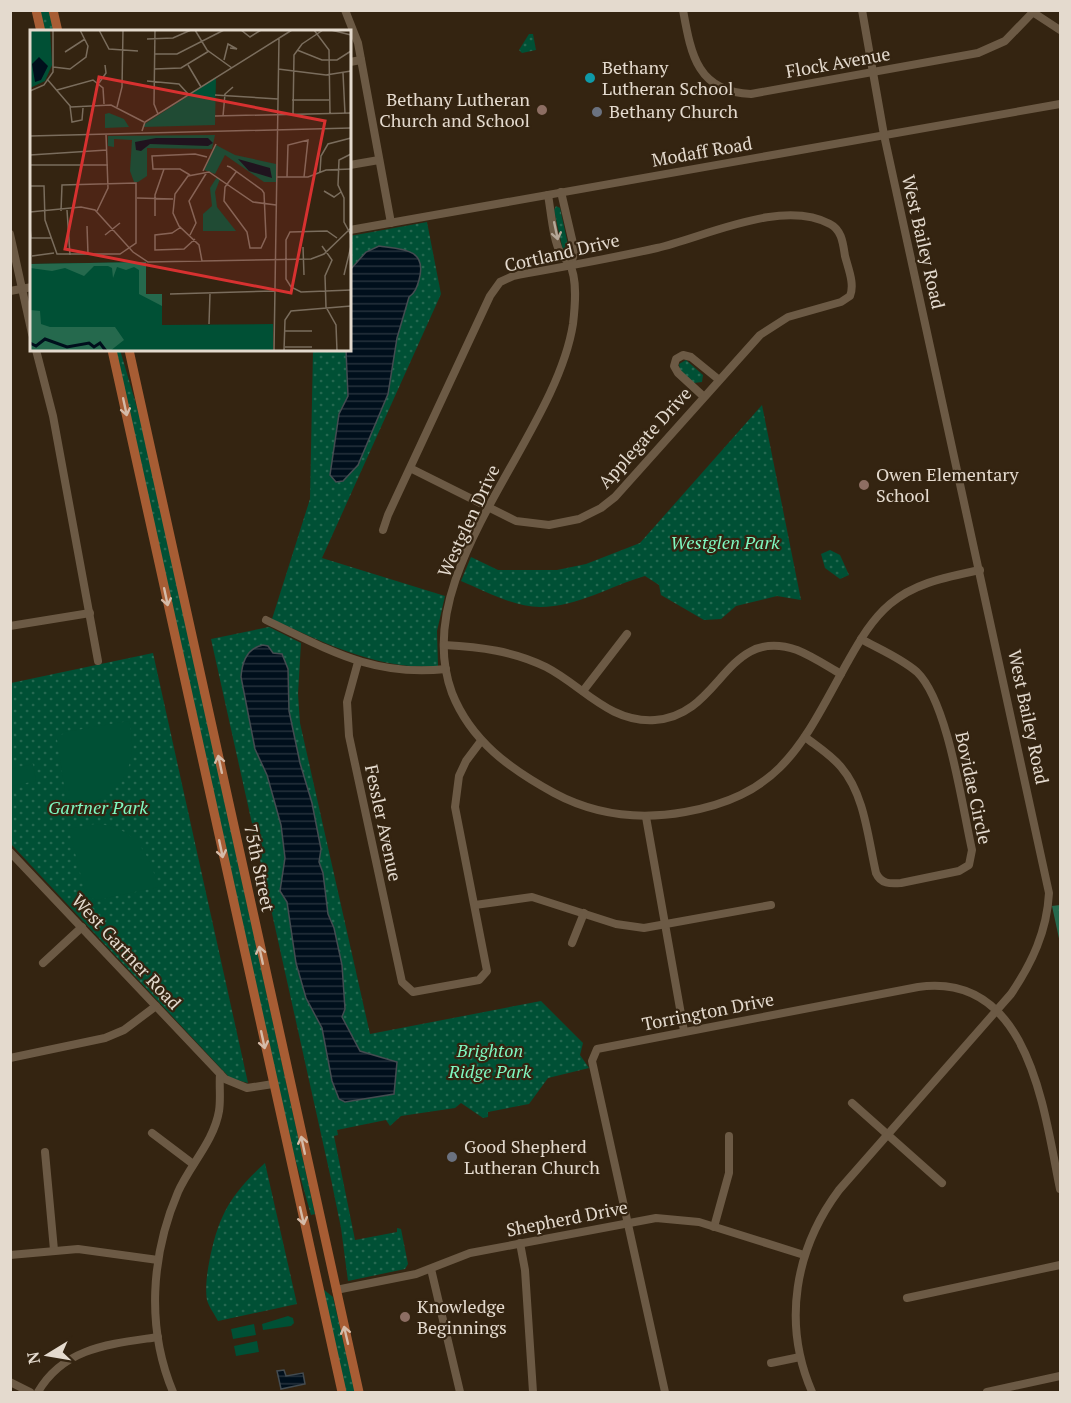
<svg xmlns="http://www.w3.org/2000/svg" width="1071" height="1403" font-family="'PT Serif',serif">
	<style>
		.grass { fill: url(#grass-dots) }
		.forest { fill: url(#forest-firs) }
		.garden { fill: #005035 }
		.water { fill: url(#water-rules); stroke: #444c51; stroke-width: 1.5 }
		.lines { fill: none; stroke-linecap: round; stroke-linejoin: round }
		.minor { stroke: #6c5a45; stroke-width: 8 }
		.major { stroke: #a75d34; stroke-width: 9 }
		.oneway { stroke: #b4a797 }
		.oneway2 { stroke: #d5bba8 }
		.culture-dot { fill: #0f9aa8; stroke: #342411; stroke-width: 2 }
		.education-dot { fill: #8d6e63; stroke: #342411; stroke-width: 2 }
		.worship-dot { fill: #6b7280; stroke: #342411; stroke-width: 2 }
		.labels { text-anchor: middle; stroke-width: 4.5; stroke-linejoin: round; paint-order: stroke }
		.street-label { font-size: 18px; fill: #e4dace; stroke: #342411 }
		.poi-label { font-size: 18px; fill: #e4dace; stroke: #342411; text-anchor: start }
		.park-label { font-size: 18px; font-style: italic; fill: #7ff8c1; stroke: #342411 }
		.inset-river { fill: none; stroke: #000f1c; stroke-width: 3 }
		.inset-road { fill: none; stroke: #7a6d5d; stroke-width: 1.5 }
		.view { fill: #d73130; fill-opacity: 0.15; stroke: #d73130; stroke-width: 3 }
		.inset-edge { fill: none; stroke: #e4dace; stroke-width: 3 }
	</style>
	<defs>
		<pattern id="grass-dots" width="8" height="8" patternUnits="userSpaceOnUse" patternTransform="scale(1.5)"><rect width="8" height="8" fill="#005035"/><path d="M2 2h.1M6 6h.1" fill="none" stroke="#256951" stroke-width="1.8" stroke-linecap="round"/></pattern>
		<pattern id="forest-firs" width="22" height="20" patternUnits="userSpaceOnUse" patternTransform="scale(1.5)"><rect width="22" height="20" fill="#25694d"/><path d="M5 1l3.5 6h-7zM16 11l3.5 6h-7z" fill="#447e65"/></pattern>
		<pattern id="water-rules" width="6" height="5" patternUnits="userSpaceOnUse" patternTransform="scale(1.5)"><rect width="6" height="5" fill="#000f1c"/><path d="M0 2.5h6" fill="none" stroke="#25313c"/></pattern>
	</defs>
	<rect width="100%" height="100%" fill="#342411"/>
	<g class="grass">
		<polygon points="40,11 49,11 54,31 45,31"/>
		<polygon points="529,34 533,34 536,50 522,53 519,50"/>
		<polygon points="556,206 560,208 570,254 568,257 564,255 554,210"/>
		<path d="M427 222 441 294 322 558 445 596 437 631 438 666C380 671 324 643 272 619L310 499 313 350H350V236Z"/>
		<polygon points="116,350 120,350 141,421 315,1214 311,1215 289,1137"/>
		<polygon points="686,360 703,375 702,382 694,383 680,370 679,364"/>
		<path d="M762 405 801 600 777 596 736 606 721 619 704 620 661 595 659 585 645 576C610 586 578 607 540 607 514 607 485 591 461 581L471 557 498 570H557L586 564 640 543Z"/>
		<polygon points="830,550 840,555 849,575 840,579 825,568 821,554"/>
		<polygon points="269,627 301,643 298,694 300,723 370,1034 541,1001 583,1043 580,1055 589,1068 548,1078 529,1104 488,1112 488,1117 483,1118 461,1103 455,1108 401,1116 390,1126 386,1120 337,1130 338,1135 334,1136 355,1240 397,1232 397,1228 401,1229 408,1264 405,1269 348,1281 341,1228 331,1179 211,639"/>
		<polygon points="153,653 248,1083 230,1078 11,844 11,683"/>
		<path d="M265 1163 297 1304 218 1321C215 1315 209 1307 207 1300 205 1289 207 1273 209 1263 218 1216 230 1195 265 1163Z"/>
		<polygon points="323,1289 333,1297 355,1392 346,1392"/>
	</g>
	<polygon class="forest" points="1060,905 1060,943 1052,906"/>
	<g class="garden">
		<path d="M129 721C141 771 117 800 68 811L57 739 65 732Z"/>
		<polygon points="33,764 36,781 11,786 11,769"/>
		<path d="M95 824C133 825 150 853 158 887L97 900 86 896 69 829Z"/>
		<polygon points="288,1316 293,1318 294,1323 291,1326 263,1330 262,1324"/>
		<polygon points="254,1324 256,1335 233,1339 231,1329"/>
		<polygon points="257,1341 259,1352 236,1356 234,1346"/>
	</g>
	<g class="water">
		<path d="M379 246C401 249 428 248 419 280 417 287 415 293 409 297L397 338 388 394 358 465 343 481 336 482 330 475 339 414 348 396 346 350H350V270L366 252Z"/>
		<path d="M263 645 268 646 273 653 282 654 288 669 289 711 300 763 312 803 321 849 319 862 323 873 328 914 334 928 342 965 345 1009 342 1017 360 1051 397 1062 394 1094 345 1102 339 1099 332 1081 322 1028 306 998 296 963 287 902 280 891 285 858 281 825 267 775 255 749 241 677C242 662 247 648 263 645Z"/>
		<polygon points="284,1370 286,1376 303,1373 305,1384 281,1389 277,1371"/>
	</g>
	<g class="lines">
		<g class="minor">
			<polyline points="345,10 358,43 391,223"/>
			<path d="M683 10C691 54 697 92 751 94L978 53 1005 41 1035 10"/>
			<polyline points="1034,13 1060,30"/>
			<polyline points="350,62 361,60"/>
			<polyline points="350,165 379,160"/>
			<polyline points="561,192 575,252 570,265"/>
			<path d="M548 195C551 211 553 241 561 254 563 258 567 260 569 263 578 278 575 307 573 324 555 439 407 572 452 693 471 741 510 769 554 793 595 815 640 820 685 812 783 795 803 742 847 663 859 642 871 620 890 604 916 582 948 577 980 570"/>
			<polyline points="350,230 1060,104"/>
			<polyline points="10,234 32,334"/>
			<polyline points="10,291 32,287"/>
			<polyline points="36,350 53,416 98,661"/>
			<polyline points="703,396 678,373 674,366 676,359 683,355 691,357 718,379"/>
			<path d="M383 530 388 515 490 296 500 282 513 276C561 267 609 259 657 248 705 237 782 198 830 224 842 230 843 244 845 256 848 268 855 284 850 296L841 302 788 317 760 335 615 497 601 508 579 519 549 525 516 521 410 468"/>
			<path d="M266 620C329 650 373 677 446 669"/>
			<polyline points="10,626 90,613"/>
			<path d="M444 645C480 647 514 651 546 667 583 686 609 723 655 720 722 716 725 625 797 650 812 656 827 666 841 674"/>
			<polyline points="358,662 347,702 349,736 402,982 413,992 479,980 487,971 455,807 459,776 466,761 481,741"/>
			<polyline points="583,691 627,634"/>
			<path d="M805 737C818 747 831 755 841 767 865 795 868 839 876 873 881 884 890 884 901 883L959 871 969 865 972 850C962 806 948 702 917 672 901 658 879 649 861 639"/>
			<polyline points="646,817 684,1031"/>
			<polyline points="10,852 225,1079 247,1088 273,1084"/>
			<polyline points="475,905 532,897 616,924 644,928 771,905"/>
			<polyline points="572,943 584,913"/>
			<polyline points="43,963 82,927"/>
			<polyline points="10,1058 105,1038 124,1030 156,1006"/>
			<polyline points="852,1103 942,1183"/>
			<polyline points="152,1133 193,1164"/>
			<polyline points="45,1152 54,1250"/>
			<polyline points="714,1227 729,1173 729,1136"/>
			<polyline points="520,1243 525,1270 533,1392"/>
			<polyline points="10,1255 78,1249 158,1260"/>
			<polyline points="431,1269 460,1392"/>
			<polyline points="336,1290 416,1274 470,1253 656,1218 699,1222 804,1255"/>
			<polyline points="907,1298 1060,1265"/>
			<polyline points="771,1363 800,1357"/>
			<polyline points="10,1382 30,1392"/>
			<path d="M38 1392C64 1347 111 1344 158 1337"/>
			<path d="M173 1392C146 1328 151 1255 178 1192 190 1165 214 1141 219 1111 221 1099 219 1086 220 1074"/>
			<path d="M665 1392 592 1061 597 1049 918 987C1030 971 1044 1112 1060 1189"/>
			<path d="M812 1392C782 1323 795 1249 839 1190L1011 994C1032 963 1047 931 1049 893L884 135 862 10"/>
			<polyline points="987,1392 1060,1376"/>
		</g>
		<g class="major">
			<polyline points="36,10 41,32"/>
			<polyline points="53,10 58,32"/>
			<polyline points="112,350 342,1392"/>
			<polyline points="129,350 359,1392"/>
		</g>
	</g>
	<defs><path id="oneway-shaft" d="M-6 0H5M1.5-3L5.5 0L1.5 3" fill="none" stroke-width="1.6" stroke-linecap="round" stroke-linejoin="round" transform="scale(1.5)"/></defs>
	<use class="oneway" href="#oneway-shaft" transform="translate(556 231) rotate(78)"/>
	<g class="oneway2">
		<use href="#oneway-shaft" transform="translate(125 407) rotate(78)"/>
		<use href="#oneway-shaft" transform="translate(166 597) rotate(78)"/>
		<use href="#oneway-shaft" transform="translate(220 764) rotate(-102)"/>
		<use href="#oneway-shaft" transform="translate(221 849) rotate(78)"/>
		<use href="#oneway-shaft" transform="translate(261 955) rotate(-102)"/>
		<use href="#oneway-shaft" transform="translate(263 1040) rotate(78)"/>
		<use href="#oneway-shaft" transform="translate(303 1145) rotate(-102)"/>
		<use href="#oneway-shaft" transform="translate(302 1216) rotate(77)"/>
		<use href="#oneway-shaft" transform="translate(346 1335) rotate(-103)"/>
	</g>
	<circle class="culture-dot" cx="590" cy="78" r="6"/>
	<g class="education-dot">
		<circle cx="542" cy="110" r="6"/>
		<circle cx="864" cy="485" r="6"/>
		<circle cx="405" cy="1317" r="6"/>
	</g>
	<g class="worship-dot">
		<circle cx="597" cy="112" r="6"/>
		<circle cx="452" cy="1157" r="6"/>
	</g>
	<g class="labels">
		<g class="street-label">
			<text transform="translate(838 63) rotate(-10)" y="6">Flock Avenue</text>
			<text transform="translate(702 152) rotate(-10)" y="6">Modaff Road</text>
			<text transform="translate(923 242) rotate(77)" y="6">West Bailey Road</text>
			<text transform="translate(562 253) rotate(-13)" y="6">Cortland Drive</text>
			<text transform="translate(645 438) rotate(-48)" y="6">Applegate Drive</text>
			<text transform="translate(469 521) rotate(-65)" y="6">Westglen Drive</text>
			<text transform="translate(1028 717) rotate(78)" y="6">West Bailey Road</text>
			<text transform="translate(973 788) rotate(78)" y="6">Bovidae Circle</text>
			<text transform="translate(383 823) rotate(78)" y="6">Fessler Avenue</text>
			<text transform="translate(259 868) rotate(78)" y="6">75th Street</text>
			<text transform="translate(126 952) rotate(47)" y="6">West Gartner Road</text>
			<text transform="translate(708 1012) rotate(-11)" y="6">Torrington Drive</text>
			<text transform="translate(567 1219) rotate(-11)" y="6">Shepherd Drive</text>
		</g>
		<g class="poi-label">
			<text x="602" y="74">Bethany<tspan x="602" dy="21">Lutheran School</tspan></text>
			<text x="530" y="106" text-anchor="end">Bethany Lutheran<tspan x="530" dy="21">Church and School</tspan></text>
			<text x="609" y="118">Bethany Church</text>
			<text x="876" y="481">Owen Elementary<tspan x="876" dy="21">School</tspan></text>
			<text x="464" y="1153">Good Shepherd<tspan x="464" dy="21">Lutheran Church</tspan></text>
			<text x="417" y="1313">Knowledge<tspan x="417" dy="21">Beginnings</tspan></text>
		</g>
		<g class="park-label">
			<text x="725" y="549">Westglen Park</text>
			<text x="98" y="814">Gartner Park</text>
			<text x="490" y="1057">Brighton<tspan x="490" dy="21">Ridge Park</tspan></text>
		</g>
	</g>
	<g transform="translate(30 30)">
		<rect width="321" height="321" fill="#342411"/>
		<path d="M0 0H20L22 35 15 51 0 58ZM186 48 185 95 113 97V95ZM79 83 94 89 99 97 75 98V84ZM185 105 182 119 117 118V146L108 152H104L100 141 102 110 84 109V117L78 116V106ZM186 115 205 125 246 134V152H234L195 125 185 144 174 140ZM187 147 190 149 185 162 187 177 206 201H173V184L182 176 180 158ZM116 232V264H132V295L243 294V321H0V234Z" fill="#005035"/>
		<path d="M116 232V264H132V276L109 264V240L104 237 96 240 87 237 83 248 82 238 78 236H64L54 246 35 238 22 241 0 238V234ZM0 280 10 281 11 294 20 297H85L94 310 80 321H0Z" fill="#25694d"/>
		<path d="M9 27 18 36 11 50 5 52 2 34ZM126 108H178L183 113 178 116 120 114 111 121 106 120 105 112ZM208 129 240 138 242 148 219 141Z" fill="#000f1c"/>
		<path class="inset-river" d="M0 313 6 316 15 309 37 317 59 313 64 317 70 313 76 321"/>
		<path class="inset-road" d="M69 0 79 19 108 21M125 0 124 74 128 84M165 0 177 20 202 38M211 0 220 7 231 0M284 0 299 20 300 84M301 0 321 5M117 9 143 8 161 0M267 20 292 30H307L321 21M35 22 55 9M125 24H147L194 0M194 30 198 14 207 19 200 18M158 35 171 57M23 37 40 39 56 27 58 16 50 0M124 39 151 38 179 21M248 39 296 45 321 41M313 43 315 84M17 49 41 77 81 75 114 92M117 51 149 54 159 65M69 53 76 43 75 35M27 60 63 50 73 58 74 74M0 61 14 55 23 42V0M185 65 248 69M262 70H299M40 76 42 92 52 90 53 78M87 77 92 57 93 0M263 85 264 25 272 14 293 0M185 86 321 83M193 86 195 64 203 57M112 101 115 92 262 0M0 106 321 98M321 124 309 130 308 155 314 168V192L321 205M0 125 77 120M0 135H78M197 136 200 137 232 160 234 163 236 207 231 218H220L217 202 194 171 195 157 206 142M173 141 186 114M290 142 291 126 298 114 321 108M160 145 150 139H123L122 126 165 124 177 127M247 147H278L296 140 321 139M257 147 258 115 278 110 274 147M0 156H14L15 190 27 224H90L106 213V153L32 155 31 181M294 161 304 167 311 162M107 168 143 169M37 180 40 225M67 181 78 158 76 104M0 182 51 177 65 180 103 222 118 232 281 229 294 224 321 198M125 186V165L134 139M57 196 58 224M151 197 142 203 125 205V220L154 219 165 209M0 198 1 208H22M75 205 90 193M160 205 166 193 159 171 177 142M307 208 297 201 260 202 256 210V249L261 257 271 262 321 260M292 216 302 230 295 246 296 277 306 295 307 321M273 217 274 245M2 226 24 223M172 231 169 215 149 196 143 183 145 164 158 146 179 142 223 172 246 175M314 245 321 216M140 264 245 261M179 294 180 263M255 301H282M255 317H282M244 321 249 9M254 321 255 290 261 281 321 276"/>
		<path class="view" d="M69 47 295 91 261 263 35 219Z"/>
		<rect width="321" height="321" class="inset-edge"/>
	</g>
	<rect width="1071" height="1403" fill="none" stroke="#e4dace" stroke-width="24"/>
	<g transform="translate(48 1355) rotate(259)" stroke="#342411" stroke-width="4.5" paint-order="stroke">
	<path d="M0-4.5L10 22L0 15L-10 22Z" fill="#e4dace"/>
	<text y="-9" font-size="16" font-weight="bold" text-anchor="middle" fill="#e4dace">N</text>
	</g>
</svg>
